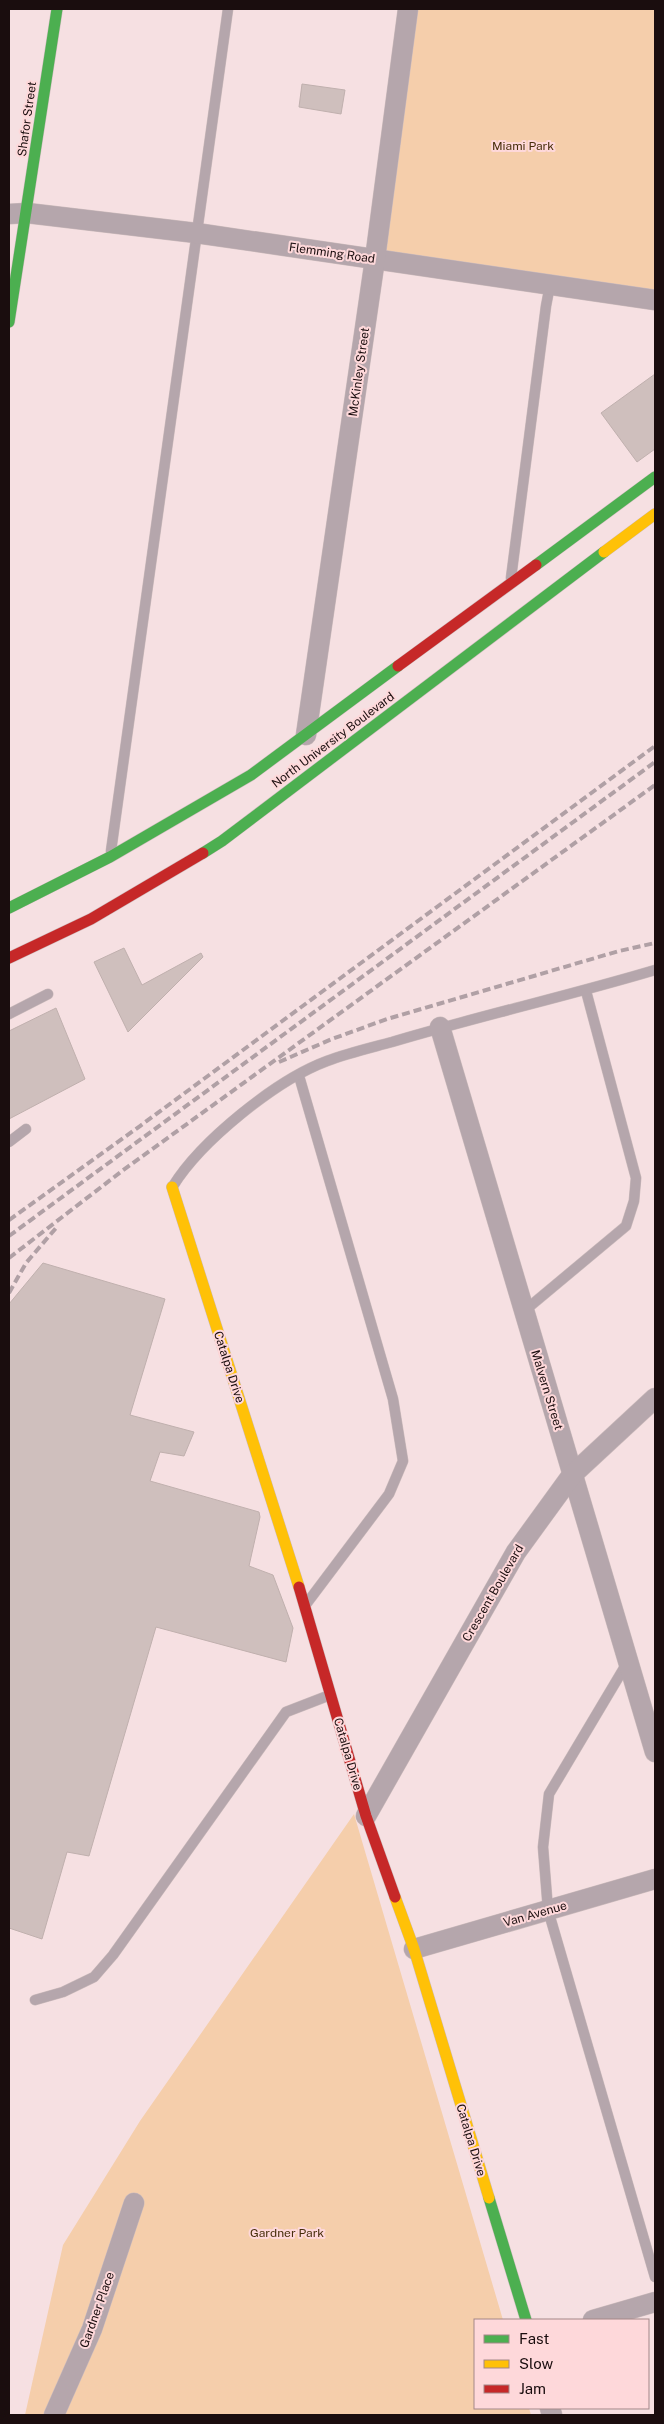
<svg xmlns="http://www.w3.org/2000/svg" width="664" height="2424" font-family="'Public Sans',sans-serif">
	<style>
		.green { fill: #f5ceab }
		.building { fill: #cfbfbd; stroke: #c0b0ae }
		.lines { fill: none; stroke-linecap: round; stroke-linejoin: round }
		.lane-casing { stroke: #cdbcbd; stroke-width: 11 }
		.street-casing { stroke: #cdbcbd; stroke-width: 21 }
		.fast-casing { stroke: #cdbcbd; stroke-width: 12 }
		.slow-casing { stroke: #cdbcbd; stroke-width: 12 }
		.jam-casing { stroke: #cdbcbd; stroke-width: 12 }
		.lane { stroke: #b5a6ac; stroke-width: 10 }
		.street { stroke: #b5a6ac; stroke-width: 20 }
		.fast { stroke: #4caf50; stroke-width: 11 }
		.slow { stroke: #ffc107; stroke-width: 11 }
		.jam { stroke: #c62828; stroke-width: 11 }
		.rail { stroke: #b0a0a5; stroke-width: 4; stroke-dasharray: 8 4; stroke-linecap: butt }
		.labels { text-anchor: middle; stroke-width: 4; stroke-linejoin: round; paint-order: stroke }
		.street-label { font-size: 12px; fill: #1a0d0e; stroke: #fed8da }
		.park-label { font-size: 12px; fill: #472e0b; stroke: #fed8da }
	</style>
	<rect width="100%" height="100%" fill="#f6e0e2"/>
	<g class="green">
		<polygon points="408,9 655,9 655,300 375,259"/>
		<polygon points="354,1814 503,2320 475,2320 475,2408 529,2408 531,2415 25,2415 63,2245 140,2121"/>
	</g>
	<g class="building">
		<polygon points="302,84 345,90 341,114 299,107"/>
		<polygon points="655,374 655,449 637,462 601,413"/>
		<polygon points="124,948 142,985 201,953 203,957 128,1032 94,962"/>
		<polygon points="56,1008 85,1079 9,1119 9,1031"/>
		<polygon points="43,1263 165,1299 130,1415 194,1432 184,1456 160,1452 150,1481 259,1512 260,1517 249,1566 273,1575 293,1628 286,1662 156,1627 89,1856 67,1852 42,1939 9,1928 9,1304"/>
	</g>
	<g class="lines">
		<defs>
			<g id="lane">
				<polyline points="511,578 546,306 550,285"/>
				<polyline points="111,851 228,9"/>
				<polyline points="9,1014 48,994"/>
				<polyline points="299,1076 393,1399 403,1461 389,1494 307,1603"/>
				<polyline points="9,1142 26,1129"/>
				<path d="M173 1186C201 1141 276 1080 327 1061 348 1053 370 1048 392 1042 479 1016 568 996 655 970"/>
				<polyline points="523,1312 626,1226 634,1201 636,1178 586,991"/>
				<polyline points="627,1663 549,1794 543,1847 548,1910 655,2277"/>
				<polyline points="35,2000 63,1992 94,1977 113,1955 286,1712 330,1695"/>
			</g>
			<g id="street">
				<polyline points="9,214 27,213 196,233 655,300"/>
				<polyline points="306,735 375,259 408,9"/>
				<polyline points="440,1027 655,1752"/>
				<polyline points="366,1816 516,1552 572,1475 655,1398"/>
				<polyline points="414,1949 655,1879"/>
				<polyline points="593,2320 655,2302"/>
				<polyline points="550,2408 552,2415"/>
				<polyline points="54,2415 92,2329 134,2203"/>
			</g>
			<g id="fast">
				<polyline points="9,322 57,9"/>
				<polyline points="536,565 655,477"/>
				<polyline points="203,853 222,841 604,552"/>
				<polyline points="9,908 110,857 251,775 398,666"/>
				<polyline points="489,2198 526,2320"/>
			</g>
			<g id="slow">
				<polyline points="604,552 655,514"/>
				<polyline points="172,1187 299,1587"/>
				<polyline points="395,1897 414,1949 489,2198"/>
			</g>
			<g id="jam">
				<polyline points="398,666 536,565"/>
				<polyline points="9,958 91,919 203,853"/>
				<polyline points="299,1587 366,1816 395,1897"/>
			</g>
		</defs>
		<use href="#lane" class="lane-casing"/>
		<use href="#street" class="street-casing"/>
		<use href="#fast" class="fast-casing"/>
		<use href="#slow" class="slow-casing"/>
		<use href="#jam" class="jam-casing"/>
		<use href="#lane" class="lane"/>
		<use href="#street" class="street"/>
		<use href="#fast" class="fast"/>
		<use href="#slow" class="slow"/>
		<use href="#jam" class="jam"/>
		<g class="rail">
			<polyline points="279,1062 332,1039 387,1019 619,951 655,943"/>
			<polyline points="9,1220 140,1126 655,746"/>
			<polyline points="9,1236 655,762"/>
			<polyline points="9,1258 122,1171 655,785"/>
			<polyline points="9,1293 26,1263 56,1228"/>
		</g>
	</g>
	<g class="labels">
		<g class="street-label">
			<text transform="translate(27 119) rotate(-82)" y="4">Shafor Street</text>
			<text transform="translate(332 253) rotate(8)" y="4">Flemming Road</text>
			<text transform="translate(359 372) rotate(-82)" y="4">McKinley Street</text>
			<text transform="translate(333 740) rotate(-37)" y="4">North University Boulevard</text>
			<text transform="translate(229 1367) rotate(72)" y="4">Catalpa Drive</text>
			<text transform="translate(547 1390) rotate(73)" y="4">Malvern Street</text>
			<text transform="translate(493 1593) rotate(-60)" y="4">Crescent Boulevard</text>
			<text transform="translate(348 1754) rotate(74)" y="4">Catalpa Drive</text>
			<text transform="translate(535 1914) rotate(-16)" y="4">Van Avenue</text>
			<text transform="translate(471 2140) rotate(73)" y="4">Catalpa Drive</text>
			<text transform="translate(97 2310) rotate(-70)" y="4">Gardner Place</text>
		</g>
		<g class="park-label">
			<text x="523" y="150">Miami Park</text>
			<text x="287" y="2237">Gardner Park</text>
		</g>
	</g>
	<rect width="664" height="2424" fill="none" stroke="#1a0d0e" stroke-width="20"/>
	<rect x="474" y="2319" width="175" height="90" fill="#fed8da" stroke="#a38788"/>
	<rect x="484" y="2335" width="25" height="8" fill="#4caf50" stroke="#a38788"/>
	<text x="519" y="2344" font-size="15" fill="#1a0d0e">Fast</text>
	<rect x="484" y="2360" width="25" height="8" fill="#ffc107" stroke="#a38788"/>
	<text x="519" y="2369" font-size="15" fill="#1a0d0e">Slow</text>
	<rect x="484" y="2385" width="25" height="8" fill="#c62828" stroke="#a38788"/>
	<text x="519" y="2394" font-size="15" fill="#1a0d0e">Jam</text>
</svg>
